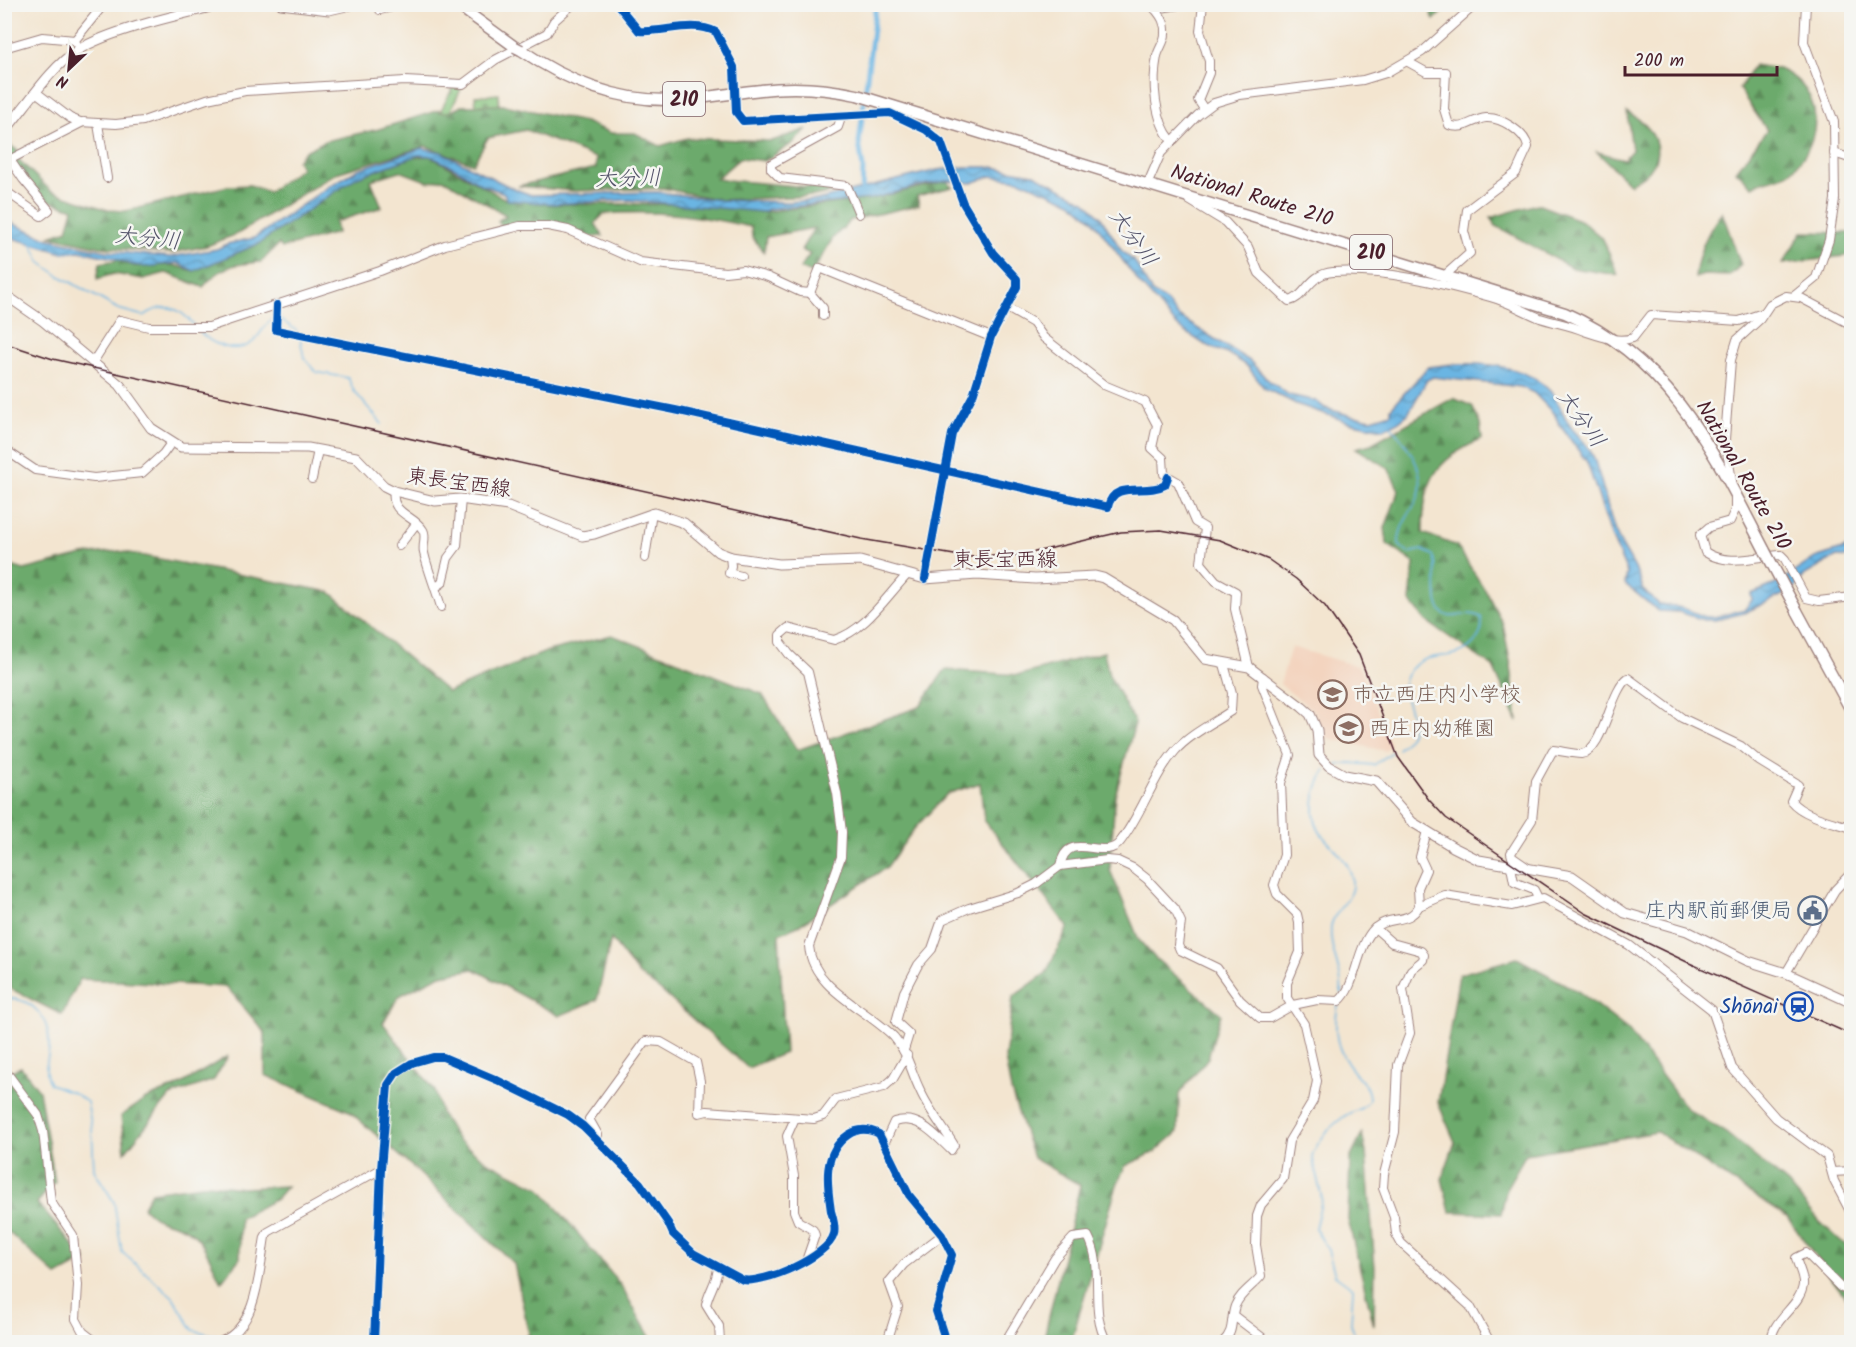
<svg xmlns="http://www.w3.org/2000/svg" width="1856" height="1347" font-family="Kalam,'Klee One',sans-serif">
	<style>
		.built { fill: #f3d4bf }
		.forest { fill: url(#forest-firs); stroke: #5b644c; stroke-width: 1.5 }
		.cemetery { fill: url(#cemetery-stones); stroke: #687254; stroke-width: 1.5 }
		.water { fill: url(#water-waves); stroke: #5a6a87; stroke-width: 1.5 }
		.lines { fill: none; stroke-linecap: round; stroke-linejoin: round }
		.stream { stroke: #6ab5e3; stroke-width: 1.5 }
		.canal { stroke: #6ab5e3; stroke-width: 5 }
		.minor-casing { stroke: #9e827e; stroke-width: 10 }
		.major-casing { stroke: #9e827e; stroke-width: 11 }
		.highway-casing { stroke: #9e827e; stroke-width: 13 }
		.minor { stroke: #fff; stroke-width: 8 }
		.major { stroke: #fff; stroke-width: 9 }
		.highway { stroke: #fff; stroke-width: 10 }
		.rail { stroke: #4a1f2b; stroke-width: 1.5 }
		.highway-bridge-casing { stroke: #9e827e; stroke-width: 13; stroke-linecap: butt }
		.highway-bridge { stroke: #fff; stroke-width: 10 }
		.cycleway-casing { stroke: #f6f6f2; stroke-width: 11 }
		.cycleway { stroke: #0057b8; stroke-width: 8 }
		.labels { text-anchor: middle; stroke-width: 5; stroke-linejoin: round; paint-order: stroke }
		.shield { fill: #f6f6f2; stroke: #7e6067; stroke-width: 1.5 }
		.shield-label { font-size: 20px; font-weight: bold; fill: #4a1f2b }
		.street-label { font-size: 21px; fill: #4a1f2b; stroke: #f6f6f2 }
		.education-label { font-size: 21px; fill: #785e54; stroke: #f6f6f2; text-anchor: start }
		.service-label { font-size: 21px; fill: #4e5e75; stroke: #f6f6f2; text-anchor: end }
		.transit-label { font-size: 21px; fill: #164399; stroke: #f6f6f2; text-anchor: end }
		.water-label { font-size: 22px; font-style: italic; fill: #55546b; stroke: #f6f6f2 }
	</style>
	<defs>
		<pattern id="forest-firs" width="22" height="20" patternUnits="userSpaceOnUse" patternTransform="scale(1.5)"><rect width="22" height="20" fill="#6caa6c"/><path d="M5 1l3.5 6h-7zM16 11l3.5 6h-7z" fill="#5b8a59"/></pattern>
		<pattern id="cemetery-stones" width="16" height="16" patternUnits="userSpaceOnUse" patternTransform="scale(1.5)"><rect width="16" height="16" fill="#85c47c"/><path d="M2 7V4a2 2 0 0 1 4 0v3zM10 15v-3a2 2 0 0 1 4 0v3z" fill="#6f9f66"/></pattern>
		<pattern id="water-waves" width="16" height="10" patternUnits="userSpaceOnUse" patternTransform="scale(1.5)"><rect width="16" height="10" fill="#6ab5e3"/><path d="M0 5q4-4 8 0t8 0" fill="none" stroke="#5993b8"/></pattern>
	</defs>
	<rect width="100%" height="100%" fill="#f6f6f2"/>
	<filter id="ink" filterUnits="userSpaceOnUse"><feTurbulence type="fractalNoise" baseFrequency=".0167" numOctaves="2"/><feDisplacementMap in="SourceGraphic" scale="12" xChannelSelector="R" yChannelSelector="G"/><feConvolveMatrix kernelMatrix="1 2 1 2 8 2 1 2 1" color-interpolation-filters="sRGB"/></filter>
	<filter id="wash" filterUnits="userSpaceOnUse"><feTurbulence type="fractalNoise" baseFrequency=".008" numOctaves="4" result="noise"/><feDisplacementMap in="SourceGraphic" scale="24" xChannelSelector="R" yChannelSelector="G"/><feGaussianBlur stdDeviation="1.35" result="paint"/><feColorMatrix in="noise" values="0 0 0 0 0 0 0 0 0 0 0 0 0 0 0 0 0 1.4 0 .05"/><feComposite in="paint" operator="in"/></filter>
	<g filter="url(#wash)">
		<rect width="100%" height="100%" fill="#f3e5d0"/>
		<polygon class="built" points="1291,647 1357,666 1362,671 1391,746 1385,751 1323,737 1315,712 1280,684"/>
		<g class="forest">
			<polygon points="1428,5 1449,5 1434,20"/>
			<path d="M1754 65C1762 67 1773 67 1781 70 1825 90 1824 142 1790 172 1786 176 1762 181 1752 186L1736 171 1767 130 1739 89Z"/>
			<path d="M504 105 585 122 611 133H635L660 146 687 138 772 141 807 129 793 143 765 161 740 158 716 179 841 190 814 196 721 200 662 188 574 191 518 186 596 168V158L526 130 488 138 473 164 426 146 336 173 239 233 207 246 171 253 100 247 50 236 67 230 73 209C66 206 57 204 50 201 35 193 5 158 4 141L18 151V159L51 191 108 210 126 211 228 186 250 185 268 192 301 168 297 160 305 151 325 141 379 129 439 110 450 112 461 106Z"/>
			<path d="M1627 112C1649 123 1667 146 1650 170 1646 175 1636 180 1630 184L1597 152 1624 159 1632 150Z"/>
			<path d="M430 156 507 200 553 204H695L763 212 871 199 947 181 952 187 917 196 919 205 851 220 833 238 812 273 800 268 810 254 801 250 814 228 766 237 764 252 752 237 751 227C697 215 658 210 604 214L595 223 603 236 592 237 556 224 503 227 498 221 506 215 443 179 429 182 400 171 371 180 382 207 335 222 337 233 282 248 279 244 261 262C232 264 222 266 203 287L166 273 143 279 114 274 97 279 100 263 118 260 134 266 173 265 194 271 258 244 357 177 413 157Z"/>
			<polygon points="1537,204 1582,221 1603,239 1618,275 1572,268 1496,226 1490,218"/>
			<path d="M1722 212 1741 265 1729 276 1704 275 1695 278C1697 254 1707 232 1722 212Z"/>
			<polygon points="1802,232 1851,233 1851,255 1783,264"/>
			<path d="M1453 398 1472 406 1480 424 1482 439C1434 460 1423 481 1423 533L1457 546 1487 593 1503 624 1511 666 1518 722 1493 667 1426 621 1410 601 1414 563 1387 544 1385 528 1399 490 1388 468 1356 448 1371 444Z"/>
			<polygon points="119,551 330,592 448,692 548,651 612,635 762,694 797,750 919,707 945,670 1020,675 1104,652 1109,675 1135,723 1115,796 1110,870 1139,940 1155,958 1221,1014 1208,1058 1179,1094 1178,1132 1155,1152 1125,1166 1117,1185 1071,1342 1043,1342 1080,1185 1033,1158 1011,1091 1005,1058 1013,997 1046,973 1068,927 984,820 980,783 947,794 914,829 887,867 798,926 779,934 785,1053 748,1068 660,990 638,974 611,939 597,1000 559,1016 474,969 441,975 399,996 383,1023 435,1091 441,1114 457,1139 488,1162 540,1188 620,1284 653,1342 521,1342 529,1334 514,1264 416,1170 349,1111 265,1075 265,1033 227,987 80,979 62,1015 11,989 5,971 5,564 24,570 82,555"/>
			<polygon points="1517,958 1579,992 1628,1030 1686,1108 1726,1133 1788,1184 1820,1222 1851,1250 1851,1305 1787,1217 1657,1132 1526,1154 1507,1187 1501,1214 1450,1212 1442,1179 1455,1142 1438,1103 1459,974"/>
			<polygon points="228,1056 214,1080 170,1096 125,1152 121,1116 146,1099 178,1086"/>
			<polygon points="21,1067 39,1090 55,1182 37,1203 86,1260 57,1276 8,1232 5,1235 5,1074"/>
			<polygon points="1362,1134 1366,1152 1375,1268 1374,1326 1348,1220 1350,1159"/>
			<path d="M209 1184 242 1188 287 1186 276 1199 240 1218V1258L221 1282C212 1264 203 1236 184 1228 164 1218 163 1227 143 1207L151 1192Z"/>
		</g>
		<g class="cemetery">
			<polygon points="453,87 461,89 450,112 440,112"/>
			<polygon points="499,94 499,105 476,105 475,96"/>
		</g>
		<path class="water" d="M422 148 441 152 510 187 531 195 657 192 721 200 789 202 817 200 937 170 964 167H992L1034 174 1085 201 1100 216 1122 251 1135 262 1151 291 1167 302 1178 316 1250 361 1267 379 1289 395 1316 401 1325 408 1352 416 1372 419 1391 413V408L1428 367C1466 361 1521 360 1550 391 1559 401 1563 416 1571 427 1579 437 1588 444 1593 456 1602 480 1607 507 1615 531 1621 548 1642 574 1642 589L1659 604C1677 605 1689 610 1703 616 1714 620 1735 611 1745 609L1752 600 1751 594 1776 584 1815 558 1849 547H1851V558L1836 557 1805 575 1793 590 1744 613 1715 620H1704L1679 612 1658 611 1625 584 1627 573 1612 538 1587 462 1559 424 1555 415 1534 393 1521 387 1433 377 1427 380 1408 414 1395 424 1383 429 1348 422 1296 404 1264 388 1248 367 1232 356 1204 344 1178 327 1140 284 1092 219 1071 202 1019 180 991 176 972 183 947 181 923 185 871 199 769 209 763 212 628 200 554 204 507 200 504 193 480 184 457 169 430 156 419 155 357 177 258 244 194 271 177 263 146 267 132 265 114 258 79 251 63 253 5 236 4 220 49 239 106 251 170 257 217 249 227 244 254 238 331 185 359 169Z"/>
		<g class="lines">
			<g class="stream">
				<path d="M31 242 40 262 58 275 118 309 144 316C164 302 178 306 193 324"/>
				<polyline points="279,318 297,331"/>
				<path d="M198 330C211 345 237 356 254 341 261 334 265 324 272 319"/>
				<polyline points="300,338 304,358 316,372 348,378 354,391 382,424"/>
				<path d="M1391 426C1408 445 1430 476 1416 502 1408 516 1398 529 1399 545L1408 553 1422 550 1433 555C1441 570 1428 611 1449 616 1461 618 1466 610 1481 617 1483 625 1482 632 1477 639 1458 665 1432 649 1414 666 1382 696 1437 718 1398 749"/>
				<polyline points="1337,765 1350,763 1374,765 1392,752"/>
				<path d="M1326 770C1314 787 1308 817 1322 835 1333 849 1351 861 1352 881 1354 900 1334 909 1331 926 1328 950 1344 971 1341 995"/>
				<path d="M4 999C33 996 51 1020 49 1048 48 1063 42 1070 50 1084L74 1093 87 1102 92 1129 94 1170 114 1202 122 1252 173 1297 193 1330 220 1337"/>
				<path d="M1338 1005C1333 1031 1336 1051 1354 1072 1362 1081 1369 1087 1369 1100 1364 1111 1351 1110 1342 1118 1328 1128 1319 1140 1312 1155L1322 1199 1315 1228 1328 1250 1335 1275 1353 1288 1351 1324 1357 1342"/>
			</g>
			<polyline class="canal" points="862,192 863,168 859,143 876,4"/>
		</g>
	</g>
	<g filter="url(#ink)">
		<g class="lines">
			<defs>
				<g id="minor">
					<path d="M617 4 639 31C663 33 693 20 716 32L734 67 736 112 743 121 890 113 926 130 941 142 963 203 993 253 1017 279V287L991 337 973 395 952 434 925 579"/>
					<path d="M1155 4V9C1161 16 1166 23 1165 34 1165 41 1159 48 1157 56 1152 82 1154 120 1172 141"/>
					<polyline points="1203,4 1200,31 1209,61 1209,73 1198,100 1204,109"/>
					<polyline points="1155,9 1184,4"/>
					<polyline points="380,10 405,4"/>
					<polyline points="76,43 75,40 104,4"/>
					<polyline points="4,48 42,37 75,40"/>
					<path d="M1408 62 1426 72H1446L1444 109 1449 125C1465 131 1472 119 1486 118 1501 117 1525 132 1528 147L1516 173 1467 210 1464 231 1470 253 1443 277"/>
					<polyline points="37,93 70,118 80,122 116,124 143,121 207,99 245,91 405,81 463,84 495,60 547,33 554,21 573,4"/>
					<polyline points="841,118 838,127 771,164 771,169 780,178 847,186 859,214"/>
					<polyline points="98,124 107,178"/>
					<polyline points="4,151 23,179 49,210 41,216 4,190"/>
					<polyline points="1834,153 1852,159"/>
					<polyline points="11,159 83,122"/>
					<polyline points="1148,183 1161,153 1198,115 1214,103 1240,95 1363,80 1386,73 1422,52 1476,4"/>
					<path d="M1189 200 1225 222 1248 247 1259 273 1289 301C1306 298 1308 274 1333 272 1385 269 1440 283 1490 297 1509 302 1523 311 1540 318 1555 323 1570 325 1584 331 1600 336 1616 343 1633 338L1651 315 1739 321 1763 313"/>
					<polyline points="810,293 820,268 991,337"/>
					<polyline points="810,293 823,308 823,316"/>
					<polyline points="1794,296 1816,278 1829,240 1835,199 1834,122 1804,42 1806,4"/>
					<path d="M277 305 276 330 675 410 1108 507C1114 479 1145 496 1165 485L1168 477"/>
					<polyline points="1007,308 1033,323 1044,338 1104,385 1145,402 1157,425 1152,448 1163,458 1164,474 1178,482 1195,522 1205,528 1201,563 1216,581 1236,592 1235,609 1249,667"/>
					<polyline points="93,362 120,320 149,327 209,327 380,271 445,245 520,226 548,226 568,230 640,262 725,272 743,270 768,277 800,292 810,293"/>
					<polyline points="4,449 35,470 94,478 142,473 163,454 171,443"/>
					<polyline points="312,479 318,450"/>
					<polyline points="1732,481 1725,439 1731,360 1737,340 1760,319 1770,304 1786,296 1801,298 1852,325"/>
					<path d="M394 491C390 514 414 515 423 530 427 536 422 545 424 553 428 571 436 589 441 607"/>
					<path d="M1735 496V510L1730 521 1709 527 1700 535 1705 552C1728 567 1756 556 1781 555L1785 559 1806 598 1819 601 1852 597"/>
					<polyline points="399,546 416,524"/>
					<polyline points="730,556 731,566 729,573 741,576"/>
					<polyline points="645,558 652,513"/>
					<polyline points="436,587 442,583 448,558 457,546 461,499"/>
					<path d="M1060 866C1068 827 1104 863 1120 842 1142 814 1153 776 1175 751 1189 735 1213 723 1231 711L1232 693 1224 664"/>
					<polyline points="1511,867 1514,882 1534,890 1538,898"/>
					<path d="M1528 868 1512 857 1511 853 1532 820 1536 781 1553 750C1561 751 1573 754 1581 754 1604 751 1610 690 1628 678L1682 718 1741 746 1759 761 1798 785 1791 801C1803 816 1833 822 1852 828"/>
					<polyline points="1419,906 1445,895 1512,906 1543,898 1629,945 1712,1010 1732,1068 1776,1118 1827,1156 1834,1181 1852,1215"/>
					<polyline points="1375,928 1392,943 1421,951 1424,955 1423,960 1411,970 1403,989 1410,1033 1398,1065 1395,1132 1384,1174 1383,1188 1394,1217 1396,1234 1401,1243 1470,1306 1490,1342"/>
					<polyline points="1786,973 1835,890 1852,872"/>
					<path d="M904 1050 909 1034 896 1022 904 992 918 965 932 949 942 920 969 908 1018 893 1036 884 1060 866 1107 860 1118 861 1133 868 1147 879 1175 909 1181 922 1178 945 1180 950 1217 968 1240 1000 1260 1018H1270L1293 1005 1317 1000 1339 1001C1357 986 1356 946 1375 928 1389 915 1409 925 1419 906L1418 888 1426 870 1420 857 1427 831"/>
					<polyline points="4,1069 38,1115 43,1131 51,1202 73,1235 78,1285 76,1319 83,1332 96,1342"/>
					<polyline points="795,1118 787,1136 794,1176 794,1211 798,1221 813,1230 815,1235 807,1258"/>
					<polyline points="598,1135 589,1119 646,1041 661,1042 696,1062 700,1081 699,1113 707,1111 814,1119 823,1116 836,1099 884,1087 893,1079 907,1055"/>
					<path d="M884 1144 894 1122C918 1114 934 1134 951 1150L954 1145C943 1127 928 1109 920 1090 911 1072 908 1053 894 1037 867 1009 812 989 809 946L841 857 842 832 837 793 808 672 789 654 780 642V635L788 628 834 640C866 630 885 598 907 575"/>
					<polyline points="1832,1172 1852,1171"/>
					<path d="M718 1266C718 1281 709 1290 706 1305L719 1326 720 1342"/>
					<polyline points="1234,1316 1268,1342"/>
					<path d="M220 1342C258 1327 259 1272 265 1237L268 1232 381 1169"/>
					<path d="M374 1342 381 1169 388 1085 396 1073 412 1063 433 1057H443L497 1080 568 1115 583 1126 640 1183 668 1223 673 1234 693 1253 743 1280C764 1284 828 1257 834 1234 836 1227 833 1218 831 1211 827 1184 822 1153 848 1135 858 1128 868 1128 879 1134L909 1195 942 1235 952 1255 936 1311 946 1342"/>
					<polyline points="887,1342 898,1307 889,1282 904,1264 942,1235"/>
					<path d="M1005 1342 1055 1258 1073 1238 1088 1236C1106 1269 1088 1310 1107 1342"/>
					<path d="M1223 1342C1235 1331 1230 1320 1235 1306 1240 1293 1253 1286 1261 1276L1256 1245 1257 1216 1261 1205 1283 1179 1289 1141 1313 1101 1317 1081 1304 1024 1287 998V983L1300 952 1299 923 1297 914 1277 894 1274 885 1284 855 1281 783 1290 755 1262 685 1263 677"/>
					<path d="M1772 1342C1769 1321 1801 1306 1803 1285 1804 1276 1798 1267 1796 1258L1806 1253 1840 1287 1852 1293"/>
				</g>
				<g id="major">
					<polyline points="281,4 329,10 355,4"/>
					<path d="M4 132C25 108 51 66 78 50 112 29 183 14 223 4"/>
					<polyline points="4,294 43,321 120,385 151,428 181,447 308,448 356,457 384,486 394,491 435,501 460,499 508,506 582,536 594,534 654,513 684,523 718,552 731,557 779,564 860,561 925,579 977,575 1035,579 1095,576 1103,578 1173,620 1205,659 1249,667 1302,707 1310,714 1317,730 1319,755 1329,766 1345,775 1376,781 1412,822 1453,847 1479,860 1572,876 1625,913 1687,931 1748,961 1786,973 1852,1003"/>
				</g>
				<g id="highway">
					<polyline points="456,4 515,47"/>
					<path d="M521 50C565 80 612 100 666 100 698 100 730 93 761 90 793 86 825 88 857 95L1565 313C1672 360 1714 453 1765 551"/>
					<polyline points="1797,611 1852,712"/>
				</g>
			</defs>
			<use href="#minor" class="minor-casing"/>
			<use href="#major" class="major-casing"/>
			<use href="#highway" class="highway-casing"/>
			<use href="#minor" class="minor"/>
			<use href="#major" class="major"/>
			<use href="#highway" class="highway"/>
			<polyline class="rail" points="4,343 53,359 861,539 966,557 1022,555 1121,532 1161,530 1220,540 1269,560 1296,579 1325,606 1359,655 1398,757 1429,800 1446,818 1585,913 1687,962 1852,1035"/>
			<defs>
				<g id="highway-bridge">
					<polyline points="515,47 521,50"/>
					<polyline points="1765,551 1797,611"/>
				</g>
			</defs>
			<use href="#highway-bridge" class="highway-bridge-casing"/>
			<use href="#highway-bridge" class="highway-bridge"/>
			<defs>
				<g id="cycleway">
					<path d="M617 4 639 31C663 33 693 20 716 32L734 67 736 112 743 121 890 113 926 130 941 142 963 203 993 253 1017 279V287L991 337 973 395 952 434 925 579"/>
					<path d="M277 305 276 330 675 410 1108 507C1114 479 1145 496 1165 485L1168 477"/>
					<path d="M374 1342 381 1169 388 1085 396 1073 412 1063 433 1057H443L497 1080 568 1115 583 1126 640 1183 668 1223 673 1234 693 1253 743 1280C764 1284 828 1257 834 1234 836 1227 833 1218 831 1211 827 1184 822 1153 848 1135 858 1128 868 1128 879 1134L909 1195 942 1235 952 1255 936 1311 946 1342"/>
				</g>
			</defs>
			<use href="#cycleway" class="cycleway-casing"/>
			<use href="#cycleway" class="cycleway"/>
		</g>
	</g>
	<defs>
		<symbol id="school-ring" viewBox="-11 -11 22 22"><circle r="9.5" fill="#f6f6f2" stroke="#8d6e63" stroke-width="1.5"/><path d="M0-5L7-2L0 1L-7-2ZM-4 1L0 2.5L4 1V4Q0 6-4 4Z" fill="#8d6e63"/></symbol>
		<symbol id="civic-ring" viewBox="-11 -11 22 22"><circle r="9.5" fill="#f6f6f2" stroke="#5c6f8a" stroke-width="1.5"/><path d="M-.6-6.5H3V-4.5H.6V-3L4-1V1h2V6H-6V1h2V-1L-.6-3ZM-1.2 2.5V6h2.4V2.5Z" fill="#5c6f8a"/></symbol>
		<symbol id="station-ring" viewBox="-11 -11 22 22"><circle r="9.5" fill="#f6f6f2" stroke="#1a4fb4" stroke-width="1.5"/><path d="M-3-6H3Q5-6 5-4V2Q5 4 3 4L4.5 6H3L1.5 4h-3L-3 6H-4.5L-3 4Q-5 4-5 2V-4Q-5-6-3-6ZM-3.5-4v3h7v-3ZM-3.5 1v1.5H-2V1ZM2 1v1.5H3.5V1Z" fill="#1a4fb4"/></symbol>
	</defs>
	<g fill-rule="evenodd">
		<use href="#school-ring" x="1316" y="678" width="33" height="33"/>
		<use href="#school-ring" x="1332" y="712" width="33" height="33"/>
		<use href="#civic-ring" x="1796" y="894" width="33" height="33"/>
		<use href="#station-ring" x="1782" y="990" width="33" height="33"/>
	</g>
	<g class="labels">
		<g class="shield">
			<rect x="663" y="82" width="42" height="34" rx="4.5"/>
			<rect x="1350" y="235" width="42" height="34" rx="4.5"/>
		</g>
		<g class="shield-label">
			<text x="684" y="106">210</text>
			<text x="1371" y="259">210</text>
		</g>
		<g class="street-label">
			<text transform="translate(1252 195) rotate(17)" y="7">National Route 210</text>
			<text transform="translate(1744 475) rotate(60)" y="7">National Route 210</text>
			<text transform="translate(459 482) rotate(8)" y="7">東長宝西線</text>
			<text x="1005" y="566">東長宝西線</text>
		</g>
		<g class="education-label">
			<text x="1353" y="701">市立西庄内小学校</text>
			<text x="1369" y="735">西庄内幼稚園</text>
		</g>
		<g class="service-label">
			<text x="1792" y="917">庄内駅前郵便局</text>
		</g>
		<g class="transit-label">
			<text x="1778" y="1013">Shōnai</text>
		</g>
		<g class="water-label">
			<text transform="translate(628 177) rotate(-1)" y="8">大分川</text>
			<text transform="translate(148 237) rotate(6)" y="8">大分川</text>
			<text transform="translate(1134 237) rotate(54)" y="8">大分川</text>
			<text transform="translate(1582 418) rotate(54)" y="8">大分川</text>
		</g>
	</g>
	<rect width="1856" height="1347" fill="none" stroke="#f6f6f2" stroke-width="24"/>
	<g transform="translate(69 69) rotate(206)" stroke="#f6f6f2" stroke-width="4.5" paint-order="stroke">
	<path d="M0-4.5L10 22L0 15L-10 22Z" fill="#4a1f2b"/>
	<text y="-9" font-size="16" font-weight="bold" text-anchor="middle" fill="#4a1f2b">N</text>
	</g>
	<path d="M1625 66v9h152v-9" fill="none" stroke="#4a1f2b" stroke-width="3"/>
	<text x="1634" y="66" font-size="18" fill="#4a1f2b" stroke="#f6f6f2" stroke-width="4.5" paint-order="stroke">200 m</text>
</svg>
